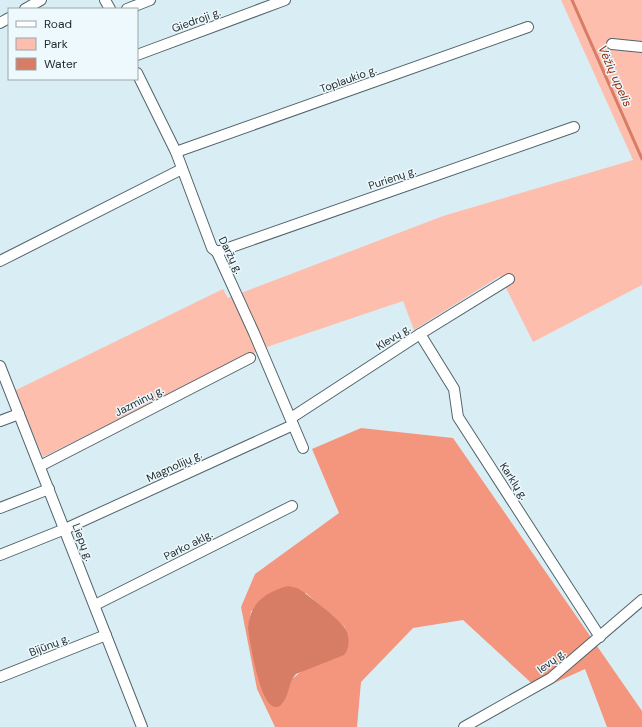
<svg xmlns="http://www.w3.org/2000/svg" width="642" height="727" font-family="'DM Sans',sans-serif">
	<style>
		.green { fill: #fdbeae }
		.forest { fill: #f4967e; fill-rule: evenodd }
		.water { fill: #d77c65 }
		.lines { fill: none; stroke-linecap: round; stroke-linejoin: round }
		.stream { stroke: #d77c65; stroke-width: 3 }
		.minor-casing { stroke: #52646a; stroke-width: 12 }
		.minor { stroke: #fff; stroke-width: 10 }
		.labels { text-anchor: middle; stroke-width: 3; stroke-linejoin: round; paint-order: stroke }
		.street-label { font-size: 11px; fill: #1f272a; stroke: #edf9fd }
		.water-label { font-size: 12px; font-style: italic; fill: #922607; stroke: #edf9fd }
	</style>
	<rect width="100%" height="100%" fill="#d9eef4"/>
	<g class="green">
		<polygon points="561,0 642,0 642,285 533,342 500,276 414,330 403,301 264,348 241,293 443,216 633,160"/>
		<polygon points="223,289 228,298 233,296 258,351 43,457 14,391"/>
	</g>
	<path class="forest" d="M361 428 453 438 642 711V727H607L585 669 539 690 463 620 413 628 361 682 357 727H275L257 689 241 607 255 574 339 513 312 449ZM306 593 345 627 347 634 292 679 283 703 279 706H274L248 629 251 611Z"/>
	<path class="water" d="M288 586C291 587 294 587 297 588 305 592 341 621 345 628 350 636 350 649 344 655L296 674C288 682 289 698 281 705 261 721 250 639 248 629 249 604 265 592 288 586Z"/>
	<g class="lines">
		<polyline class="stream" points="572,0 642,159"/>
		<defs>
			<g id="minor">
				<polyline points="105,0 110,9"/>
				<polyline points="25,9 41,0"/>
				<polyline points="127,9 150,0"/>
				<polyline points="0,23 9,18"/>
				<polyline points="612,44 642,47"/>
				<polyline points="137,55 285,0"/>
				<polyline points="137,73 176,152 212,248 217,252 254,333 303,448"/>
				<polyline points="176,152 528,27"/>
				<polyline points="217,252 574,127"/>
				<polyline points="0,261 182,169"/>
				<polyline points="420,334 454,389 458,417 600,637"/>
				<polyline points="0,366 142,727"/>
				<polyline points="291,418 420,334 509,279"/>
				<polyline points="0,421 19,414"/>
				<polyline points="40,466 250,358"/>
				<polyline points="0,508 49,489"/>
				<polyline points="0,555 65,529 293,425"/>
				<polyline points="95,605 292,506"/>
				<polyline points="0,677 106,635"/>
				<polyline points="464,727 551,678 642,600"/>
			</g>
		</defs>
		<use href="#minor" class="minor-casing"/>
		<use href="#minor" class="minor"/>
	</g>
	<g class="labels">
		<g class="street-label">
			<text transform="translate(196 20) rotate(-20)" y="4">Giedroji g.</text>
			<text transform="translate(348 79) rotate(-20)" y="4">Toplaukio g.</text>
			<text transform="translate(392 178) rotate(-19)" y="4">Purienų g.</text>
			<text transform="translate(231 255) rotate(63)" y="4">Daržų g.</text>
			<text transform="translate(393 337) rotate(-33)" y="4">Klevų g.</text>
			<text transform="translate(139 401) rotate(-27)" y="4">Jazminų g.</text>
			<text transform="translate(174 466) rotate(-25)" y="4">Magnolijų g.</text>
			<text transform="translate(514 481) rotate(57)" y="4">Karklų g.</text>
			<text transform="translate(83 542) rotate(69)" y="4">Liepų g.</text>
			<text transform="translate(188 545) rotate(-27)" y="4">Parko aklg.</text>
			<text transform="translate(49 645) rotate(-22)" y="4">Bijūnų g.</text>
			<text transform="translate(551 661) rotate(-37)" y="4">Ievų g.</text>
		</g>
		<g class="water-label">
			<text transform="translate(615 76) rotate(66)" y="4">Vėžių upelis</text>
		</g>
	</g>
	<rect x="8" y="8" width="130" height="72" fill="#edf9fd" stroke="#9ba5a9"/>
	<rect x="16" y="21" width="20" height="6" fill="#ffffff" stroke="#9ba5a9"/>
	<text x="44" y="28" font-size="12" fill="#1f272a">Road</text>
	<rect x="16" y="38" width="20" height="12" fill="#fdbeae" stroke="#9ba5a9"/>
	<text x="44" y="48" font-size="12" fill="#1f272a">Park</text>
	<rect x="16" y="58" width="20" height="12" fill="#d77c65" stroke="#9ba5a9"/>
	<text x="44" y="68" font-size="12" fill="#1f272a">Water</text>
</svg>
